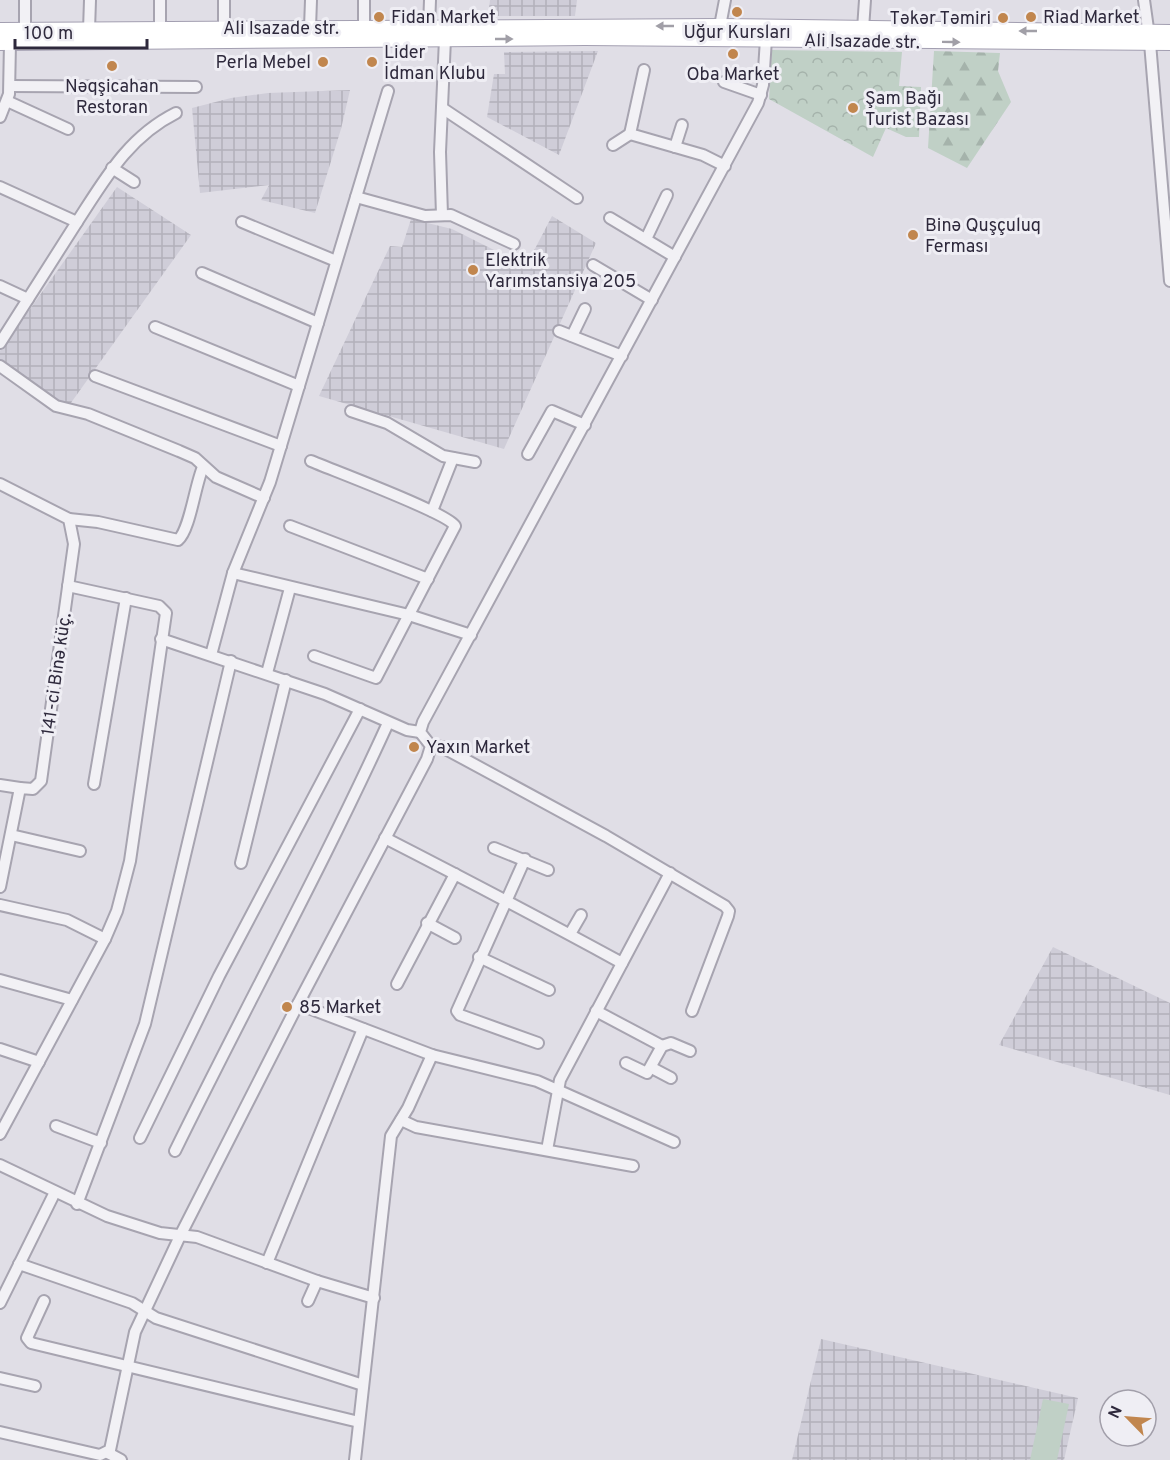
<svg xmlns="http://www.w3.org/2000/svg" width="1170" height="1460" font-family="Overpass,sans-serif">
	<style>
		.industrial { fill: url(#industrial-grid) }
		.forest { fill: url(#forest-firs) }
		.park { fill: url(#park-crowns) }
		.pitch { fill: #c0d0c6 }
		.lines { fill: none; stroke-linecap: round; stroke-linejoin: round }
		.minor-casing { stroke: #a7a4b0; stroke-width: 14 }
		.major-casing { stroke: #a39fb1; stroke-width: 16 }
		.minor { stroke: #f2f1f5; stroke-width: 10 }
		.major { stroke: #fff; stroke-width: 14 }
		.oneway { fill: #a19fa7 }
		.poi-dot { fill: #c1864e; stroke: #efeef4; stroke-width: 2 }
		.labels { text-anchor: middle; stroke-width: 6; stroke-linejoin: round; paint-order: stroke }
		.poi-label { font-size: 18px; fill: #2e293c; stroke: #efeef4; text-anchor: start }
		.street-label { font-size: 18px; fill: #2e293c; stroke: #efeef4 }
	</style>
	<defs>
		<pattern id="industrial-grid" width="8" height="8" patternUnits="userSpaceOnUse" patternTransform="scale(1.5)"><rect width="8" height="8" fill="#cfcdd8"/><path d="M0 4h8M4 0v8" fill="none" stroke="#b2b0ba"/></pattern>
		<pattern id="forest-firs" width="22" height="20" patternUnits="userSpaceOnUse" patternTransform="scale(1.5)"><rect width="22" height="20" fill="#c0d0c6"/><path d="M5 1l3.5 6h-7zM16 11l3.5 6h-7z" fill="#a5b3ab"/></pattern>
		<pattern id="park-crowns" width="20" height="18" patternUnits="userSpaceOnUse" patternTransform="scale(1.5)"><rect width="20" height="18" fill="#c0d0c6"/><path d="M2 6a3 3 0 1 1 6 0M12 15a3 3 0 1 1 6 0" fill="none" stroke="#a5b3ab"/></pattern>
	</defs>
	<rect width="100%" height="100%" fill="#e0dee6"/>
	<g class="industrial">
		<polygon points="490,0 577,0 575,16 488,16"/>
		<polygon points="598,51 559,155 487,117 494,74 505,74 504,52"/>
		<polygon points="350,90 341,129 315,213 261,200 269,185 200,193 192,108 231,98 268,93"/>
		<polygon points="117,187 191,235 68,407 0,360 0,351"/>
		<polygon points="552,216 596,243 504,449 319,396 390,246 402,247 411,219 452,229 526,266"/>
		<polygon points="1053,947 1170,1003 1170,1095 999,1045"/>
		<polygon points="821,1339 1078,1398 1064,1460 792,1460"/>
	</g>
	<polygon class="forest" points="934,51 1000,53 998,71 1011,102 967,168 928,148"/>
	<polygon class="park" points="772,50 902,52 899,86 921,87 919,137 906,137 886,128 873,157 769,99"/>
	<polygon class="pitch" points="1043,1399 1069,1404 1057,1460 1030,1460"/>
	<g class="lines">
		<defs>
			<g id="minor">
				<polyline points="160,0 160,29"/>
				<polyline points="224,0 224,28"/>
				<polyline points="364,0 364,28"/>
				<polyline points="1144,0 1150,43 1170,281"/>
				<polyline points="720,26 725,0"/>
				<polyline points="429,27 430,0"/>
				<polyline points="310,28 311,0"/>
				<polyline points="863,29 865,0"/>
				<polyline points="25,30 25,0"/>
				<polyline points="89,30 90,0"/>
				<polyline points="644,70 630,134 703,155 725,166"/>
				<polyline points="724,82 761,95"/>
				<polyline points="10,86 196,87"/>
				<polyline points="7,101 68,129"/>
				<polyline points="442,108 577,198"/>
				<polyline points="0,117 9,94 10,43"/>
				<polyline points="613,145 630,134"/>
				<polyline points="675,147 682,125"/>
				<polyline points="112,168 134,182"/>
				<polyline points="0,187 77,222 0,343"/>
				<polyline points="356,197 425,216 451,215 514,244"/>
				<polyline points="442,215 440,152 445,39"/>
				<polyline points="610,218 675,257"/>
				<path d="M77 222C105 179 128 137 176 113"/>
				<polyline points="242,222 336,261"/>
				<polyline points="646,239 667,195"/>
				<polyline points="593,265 652,300"/>
				<polyline points="202,273 318,323"/>
				<polyline points="0,286 28,299"/>
				<polyline points="155,327 299,386"/>
				<polyline points="559,331 622,356"/>
				<polyline points="572,336 585,309"/>
				<polyline points="0,366 56,406 88,414 179,451 195,458 216,477 264,498"/>
				<polyline points="95,376 281,446"/>
				<polyline points="351,411 387,423 443,456 475,462"/>
				<polyline points="528,454 552,411 585,425"/>
				<path d="M311 461C332 470 448 513 455 526L376 678 314 656"/>
				<polyline points="0,484 69,519 74,544 41,781 33,789 20,788 0,887"/>
				<polyline points="432,511 453,458"/>
				<path d="M69 519 98 522 178 540C190 530 195 485 203 467"/>
				<polyline points="290,526 428,579"/>
				<polyline points="233,573 409,615 471,635"/>
				<polyline points="161,639 325,694 407,730 420,732"/>
				<polyline points="211,655 233,573 270,482 388,91"/>
				<polyline points="267,673 290,588"/>
				<polyline points="431,746 442,747 606,836 725,906 729,911 728,916 692,1011"/>
				<polyline points="94,784 126,598"/>
				<polyline points="0,785 20,788"/>
				<polyline points="11,835 80,851"/>
				<path d="M385 838C465 879 543 920 622 963"/>
				<polyline points="494,848 548,870"/>
				<polyline points="525,859 457,1011 460,1015 538,1043"/>
				<polyline points="241,863 286,680"/>
				<polyline points="0,905 67,920 105,939"/>
				<polyline points="427,923 455,938"/>
				<polyline points="570,934 581,915"/>
				<polyline points="479,957 549,990"/>
				<polyline points="0,980 72,1000"/>
				<polyline points="397,984 455,874"/>
				<polyline points="298,1004 432,1055 537,1081 674,1142"/>
				<polyline points="596,1011 662,1046 647,1073 626,1063"/>
				<polyline points="662,1046 671,1043 690,1051"/>
				<polyline points="0,1049 39,1062"/>
				<polyline points="652,1068 671,1078"/>
				<polyline points="401,1120 416,1127 633,1166"/>
				<polyline points="56,1126 101,1143"/>
				<polyline points="0,1134 105,939 117,911 130,861 166,613 159,606 68,586"/>
				<polyline points="140,1138 219,976 360,709"/>
				<polyline points="547,1150 560,1080 670,873"/>
				<path d="M175 1151C245 1008 322 868 388 723"/>
				<polyline points="0,1165 107,1216 160,1233 197,1237 317,1281 374,1298"/>
				<polyline points="77,1204 145,1024 231,661"/>
				<polyline points="267,1263 363,1029"/>
				<polyline points="19,1264 132,1303 156,1318 363,1385"/>
				<polyline points="44,1301 27,1338 31,1343 359,1422"/>
				<polyline points="308,1301 317,1281"/>
				<polyline points="0,1303 55,1192"/>
				<polyline points="0,1378 35,1386"/>
				<polyline points="0,1432 100,1455 110,1450 135,1332 180,1236 298,1004 427,759 431,746 420,732 423,722 758,103 763,85 766,39"/>
				<polyline points="108,1453 121,1460"/>
				<polyline points="355,1460 391,1136 408,1108 432,1055"/>
			</g>
			<g id="major">
				<polyline points="0,30 720,26 1170,32"/>
				<polyline points="0,43 585,38 1170,43"/>
			</g>
		</defs>
		<use href="#minor" class="minor-casing"/>
		<use href="#major" class="major-casing"/>
		<use href="#minor" class="minor"/>
		<use href="#major" class="major"/>
	</g>
	<defs><path id="oneway-solid" d="M-6-.8H1V-3.2L6.5 0L1 3.2V.8H-6Z" transform="scale(1.5)"/></defs>
	<g class="oneway">
		<use href="#oneway-solid" transform="translate(665 26) rotate(-180)"/>
		<use href="#oneway-solid" transform="translate(1028 31) rotate(180)"/>
		<use href="#oneway-solid" transform="translate(504 39)"/>
		<use href="#oneway-solid" transform="translate(951 42) rotate(1)"/>
	</g>
	<g class="poi-dot">
		<circle cx="737" cy="12" r="6"/>
		<circle cx="379" cy="17" r="6"/>
		<circle cx="1031" cy="17" r="6"/>
		<circle cx="1003" cy="18" r="6"/>
		<circle cx="733" cy="54" r="6"/>
		<circle cx="323" cy="62" r="6"/>
		<circle cx="372" cy="62" r="6"/>
		<circle cx="112" cy="66" r="6"/>
		<circle cx="853" cy="108" r="6"/>
		<circle cx="913" cy="235" r="6"/>
		<circle cx="473" cy="270" r="6"/>
		<circle cx="414" cy="747" r="6"/>
		<circle cx="287" cy="1007" r="6"/>
	</g>
	<g class="labels">
		<g class="poi-label">
			<text x="391" y="23">Fidan Market</text>
			<text x="1043" y="23">Riad Market</text>
			<text x="991" y="24" text-anchor="end">Təkər Təmiri</text>
			<text x="737" y="38" text-anchor="middle">Uğur Kursları</text>
			<text x="384" y="58">Lider<tspan x="384" dy="21">İdman Klubu</tspan></text>
			<text x="311" y="68" text-anchor="end">Perla Mebel</text>
			<text x="733" y="80" text-anchor="middle">Oba Market</text>
			<text x="112" y="92" text-anchor="middle">Nəqşicahan<tspan x="112" dy="21">Restoran</tspan></text>
			<text x="865" y="104">Şam Bağı<tspan x="865" dy="21">Turist Bazası</tspan></text>
			<text x="925" y="231">Binə Quşçuluq<tspan x="925" dy="21">Ferması</tspan></text>
			<text x="485" y="266">Elektrik<tspan x="485" dy="21">Yarımstansiya 205</tspan></text>
			<text x="426" y="753">Yaxın Market</text>
			<text x="299" y="1013">85 Market</text>
		</g>
		<g class="street-label">
			<text x="281" y="34">Ali Isazade str.</text>
			<text transform="translate(862 41) rotate(1)" y="6">Ali Isazade str.</text>
			<text transform="translate(56 674) rotate(-82)" y="6">141-ci Binə küç.</text>
		</g>
	</g>
	<g transform="translate(1128 1418) rotate(295)"><circle r="28" fill="#efeef4" stroke="#a29faa" stroke-width="1.5"/>
	<path d="M0-4.5L10 22L0 15L-10 22Z" fill="#c1864e"/>
	<text y="-9" font-size="16" font-weight="bold" text-anchor="middle" fill="#2e293c">N</text>
	</g>
	<path d="M15 39v9h132v-9" fill="none" stroke="#2e293c" stroke-width="3"/>
	<text x="24" y="39" font-size="18" fill="#2e293c" stroke="#efeef4" stroke-width="4.5" paint-order="stroke">100 m</text>
</svg>
